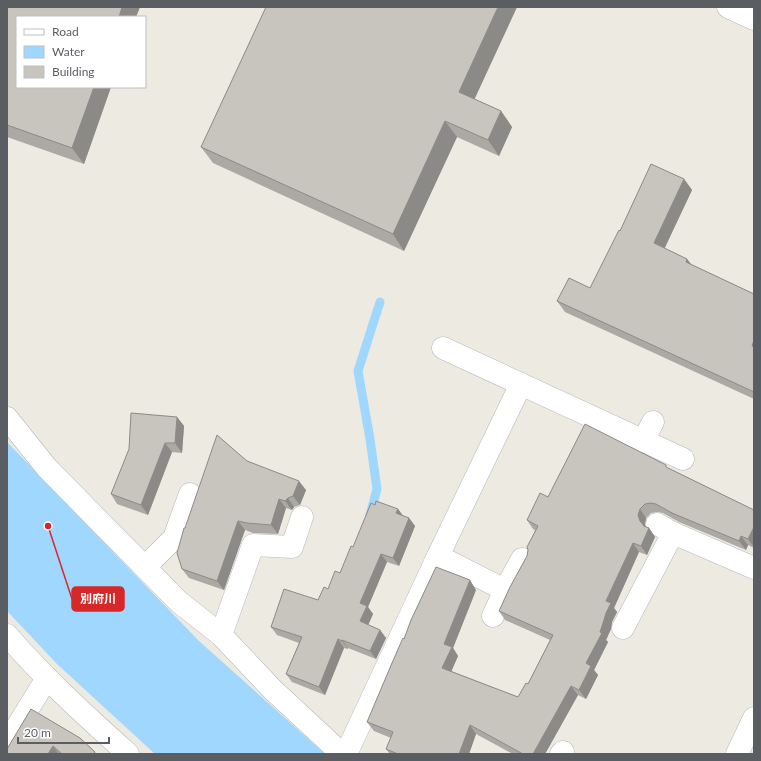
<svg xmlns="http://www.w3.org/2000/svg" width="761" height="761" font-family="Lato,'Noto Sans JP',sans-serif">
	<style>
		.water { fill: #a0d7ff }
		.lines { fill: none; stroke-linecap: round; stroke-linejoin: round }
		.stream { stroke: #a0d7ff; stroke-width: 9 }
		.minor-casing { stroke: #b4b8bc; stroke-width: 23 }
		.minor { stroke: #fff; stroke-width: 22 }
		.wall { fill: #aca9a4 }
		.shaded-wall { fill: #8c8a86 }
		.building { fill: #c8c5bf; stroke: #8c8a86 }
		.leader { fill: none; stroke: #d62828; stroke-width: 1.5 }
		.callout-dot { fill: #d62828; stroke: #fff; stroke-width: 1.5 }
		.callout { fill: #d62828; stroke: #d62828; stroke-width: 1.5 }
		.callout-label { font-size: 12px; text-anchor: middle; font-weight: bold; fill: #fff }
	</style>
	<rect width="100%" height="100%" fill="#edeae1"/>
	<polygon class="water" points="7,442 199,641 325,754 155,754 57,664 7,611"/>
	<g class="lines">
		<polyline class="stream" points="370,515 377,489 370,439 358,371 380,302"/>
		<defs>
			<g id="minor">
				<polyline points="728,7 754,19"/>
				<polyline points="443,348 683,459"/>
				<polyline points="7,418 47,468 179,602 221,635 273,690 342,754"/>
				<polyline points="643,441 653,422"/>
				<polyline points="657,524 673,533"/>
				<polyline points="438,556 521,384"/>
				<polyline points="145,567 174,538 190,494"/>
				<polyline points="493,616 505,590 522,559"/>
				<polyline points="623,628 673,533 754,568"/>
				<path d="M7 635C44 678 86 716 128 754"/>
				<polyline points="221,635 253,545 292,547 302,517"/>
				<polyline points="7,743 47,678"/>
				<polyline points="346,754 438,556 505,590"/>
				<polyline points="561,754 563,752"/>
				<polyline points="737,754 754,718"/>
			</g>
		</defs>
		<use href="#minor" class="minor-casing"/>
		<use href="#minor" class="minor"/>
	</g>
	<g class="wall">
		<polygon points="7,7 140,7 136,17 17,17 17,87 111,87 84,164 7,137"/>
		<polygon points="517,7 474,99 501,111 512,127 499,156 457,137 404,251 213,163 201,147"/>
		<polygon points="684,179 692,190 664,248 687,259 692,265 754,294 754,399 565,312 557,301 590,288"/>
		<polygon points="177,417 184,426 182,453 172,452 148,515 117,504 111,494"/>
		<polygon points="247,461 306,490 300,505 294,507 292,510 286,508 278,534 253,533 245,530 224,590 189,578 182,569 185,528"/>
		<polygon points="668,468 754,510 754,548 748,545 746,550 679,522 663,513 657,512 651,513 646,518 645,524 645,526 649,528 655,537 647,555 639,552 614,608 617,612 612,622 611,629 606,640 608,642 594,670 598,675 586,699 578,695 545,754 513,754 476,734 469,754 390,754 386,749 391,738 374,731 367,722 404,639 476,590 453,648 458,656 451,671 518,697 528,684 550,640 505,620 499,611 527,556 535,530 533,529 527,520 548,497"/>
		<polygon points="398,509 402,515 409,518 415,526 399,566 387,562 368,607 373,614 368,625 380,630 386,638 376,659 348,648 348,649 344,648 325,695 292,682 286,674 299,643 277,635 271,627 318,600 328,589 340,573 353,547"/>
		<polygon points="31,709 97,754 7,754"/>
	</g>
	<g class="shaded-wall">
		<polygon points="122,7 140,7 136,17 119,17"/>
		<polygon points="498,7 517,7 470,109 459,92"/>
		<polygon points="94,87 111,87 84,164 72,148"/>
		<polygon points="501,111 512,127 499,156 488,140"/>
		<polygon points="445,121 457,137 404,251 393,234"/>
		<polygon points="684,179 692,190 662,254 654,243"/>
		<polygon points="687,259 695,270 686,262"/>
		<polygon points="754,340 754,349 752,346"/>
		<polygon points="177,417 184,426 182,453 175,443"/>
		<polygon points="165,443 172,452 148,515 141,505"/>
		<polygon points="299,481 306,490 300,505 293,496"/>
		<polygon points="288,498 294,507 292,510 285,501"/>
		<polygon points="279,499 286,508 278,534 271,525"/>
		<polygon points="398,509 404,517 396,513"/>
		<polygon points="640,509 646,518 645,524 646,530 640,521 638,515"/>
		<polygon points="409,518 415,526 399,566 393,558"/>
		<polygon points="238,521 245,530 224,590 217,581"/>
		<polygon points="754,527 754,547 748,539"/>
		<polygon points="649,528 655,537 647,555 641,546"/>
		<polygon points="741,536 748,545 746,550 739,541"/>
		<polygon points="633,543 639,552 614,608 617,612 612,622 611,629 606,640 608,642 594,670 598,675 586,699 579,690 586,663 606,601"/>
		<polygon points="381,554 387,562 368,607 373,614 366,630 360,621 360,603"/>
		<polygon points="470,580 476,590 453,648 458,656 449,677 442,668 444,644"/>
		<polygon points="380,630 386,638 376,659 370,651"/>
		<polygon points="338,639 344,648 325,695 319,687"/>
		<polygon points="342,640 348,648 348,649 342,641"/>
		<polygon points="571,686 578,695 545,754 533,754"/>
		<polygon points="470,725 476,734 469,754 459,754"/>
		<polygon points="53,746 59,754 48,754"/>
	</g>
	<g class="building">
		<polygon points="7,7 122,7 119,17 17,17 17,87 94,87 72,148 7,125"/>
		<polygon points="266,7 498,7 459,92 501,111 488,140 445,121 393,234 201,147"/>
		<polygon points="651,164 684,179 654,243 687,259 686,262 754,294 754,340 752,346 754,347 754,392 557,301 569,278 590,288 619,230 620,231"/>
		<polygon points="131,413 177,417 175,443 165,443 141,505 111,494 129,449"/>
		<polygon points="585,424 666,465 666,467 754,510 754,527 748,539 741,536 739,541 672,513 656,504 651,503 645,504 640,509 638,515 640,521 644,526 649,528 641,546 633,543 606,601 611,603 606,613 604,620 600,632 602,633 586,663 591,666 579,690 571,686 533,754 523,754 470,725 459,754 398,754 386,749 393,732 367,722 392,663 403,638 404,639 411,620 436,567 470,580 444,644 452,647 442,668 518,697 526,683 528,684 553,635 499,611 510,587 527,556 528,550 527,547 538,526 527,520 540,493 548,497"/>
		<polygon points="217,435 247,461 299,481 293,496 288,498 285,501 279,499 271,525 247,523 238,521 217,581 182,569 177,553 184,528 185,528"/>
		<polygon points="376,501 398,509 396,513 409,518 393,558 381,554 360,603 367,606 360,621 380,630 370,651 342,640 342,641 338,639 319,687 286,674 302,637 271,627 284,589 318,600 324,587 328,589 335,571 340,573 351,546 353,547 371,503 375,505"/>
		<polygon points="31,709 80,738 95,752 94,754 62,754 53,746 48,754 7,754 7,749"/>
	</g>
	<path class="leader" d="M48 526L72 599"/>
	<circle class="callout-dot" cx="48" cy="526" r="4"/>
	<rect class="callout" x="72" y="587" width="52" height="24" rx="4"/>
	<g class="callout-label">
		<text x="98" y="603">別府川</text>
	</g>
	<rect width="761" height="761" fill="none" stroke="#5a5e63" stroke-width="16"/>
	<rect x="16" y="16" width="130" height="72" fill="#ffffff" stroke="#bdbfc1"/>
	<rect x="24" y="29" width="20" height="6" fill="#ffffff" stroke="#bdbfc1"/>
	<text x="52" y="36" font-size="12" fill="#5a5e63">Road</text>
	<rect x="24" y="46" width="20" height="12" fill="#a0d7ff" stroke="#bdbfc1"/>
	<text x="52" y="56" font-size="12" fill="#5a5e63">Water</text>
	<rect x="24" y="66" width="20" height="12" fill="#c8c5bf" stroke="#bdbfc1"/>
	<text x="52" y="76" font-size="12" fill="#5a5e63">Building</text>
	<path d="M18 737v6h91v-6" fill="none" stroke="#5a5e63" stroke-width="2"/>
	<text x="24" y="737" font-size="12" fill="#5a5e63" stroke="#ffffff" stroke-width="3" paint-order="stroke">20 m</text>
</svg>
